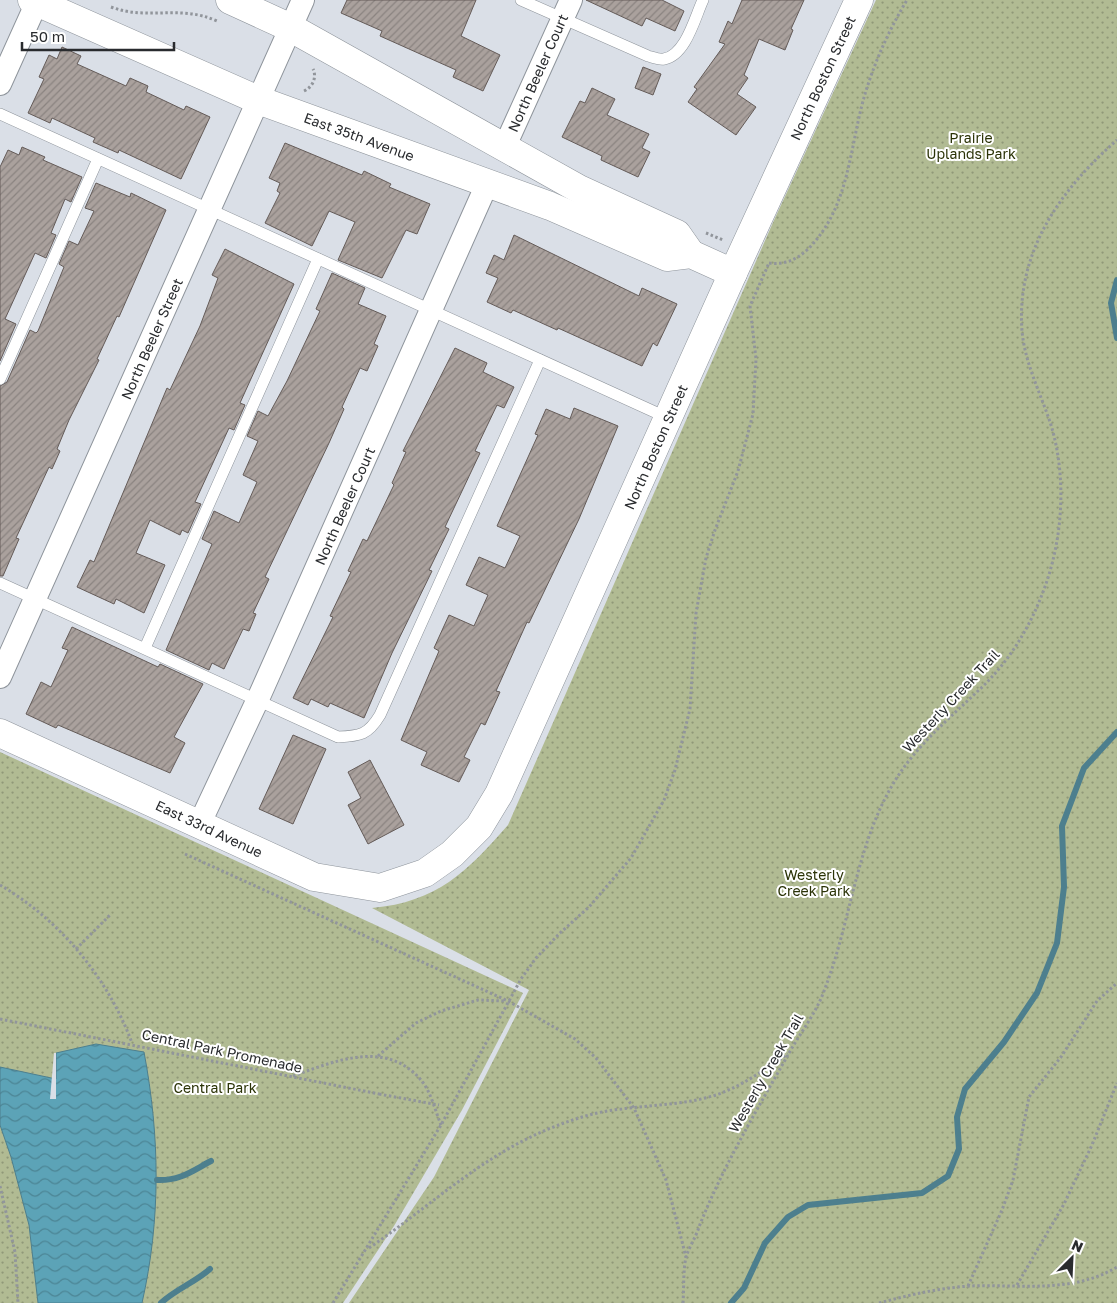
<svg xmlns="http://www.w3.org/2000/svg" width="1117" height="1303" font-family="'Golos Text',sans-serif">
	<style>
		.park { fill: url(#park-dots) }
		.water { fill: url(#water-waves); stroke: #4d7f8e }
		.pier { fill: #dadfe7 }
		.lines { fill: none; stroke-linecap: round; stroke-linejoin: round }
		.stream { stroke: #4d7f8e; stroke-width: 6 }
		.building { fill: url(#building-hatch); stroke: #645b58 }
		.lane-casing { stroke: #8e949b; stroke-width: 12 }
		.street-casing { stroke: #8e949b; stroke-width: 24 }
		.secondary-casing { stroke: #8e949b; stroke-width: 29 }
		.path { stroke: #91959b; stroke-width: 3; stroke-dasharray: 2.5 2.5; stroke-linecap: butt }
		.lane { stroke: #fff; stroke-width: 11 }
		.street { stroke: #fff; stroke-width: 22 }
		.secondary { stroke: #fff; stroke-width: 28 }
		.path-bridge { stroke: #91959b; stroke-width: 3; stroke-dasharray: 2.5 2.5; stroke-linecap: butt }
		.labels { text-anchor: middle; stroke-width: 4; stroke-linejoin: round; paint-order: stroke }
		.street-label { font-size: 14px; fill: #292b2e; stroke: #fff }
		.park-label { font-size: 14px; fill: #2b3307; stroke: #fff }
	</style>
	<defs>
		<pattern id="park-dots" width="8" height="8" patternUnits="userSpaceOnUse" patternTransform="scale(1.25)"><rect width="8" height="8" fill="#b1bb93"/><path d="M2 2h.1M6 6h.1" fill="none" stroke="#909878" stroke-width="1.8" stroke-linecap="round"/></pattern>
		<pattern id="water-waves" width="16" height="10" patternUnits="userSpaceOnUse" patternTransform="scale(1.25)"><rect width="16" height="10" fill="#5ca3b7"/><path d="M0 5q4-4 8 0t8 0" fill="none" stroke="#4c8595"/></pattern>
		<pattern id="building-hatch" width="6" height="6" patternUnits="userSpaceOnUse" patternTransform="scale(1.25)"><rect width="6" height="6" fill="#aaa19d"/><path d="M-1 1l2-2M0 6l6-6M5 7l2-2" fill="none" stroke="#8a8380"/></pattern>
	</defs>
	<rect width="100%" height="100%" fill="#dadfe7"/>
	<g class="park">
		<path d="M876 0H1117V1303H349L434 1177 529 990 372 908C437 902 467 872 508 825L775 218Z"/>
		<polygon points="0,752 523,993 462,1110 394,1226 343,1303 0,1303"/>
	</g>
	<path class="water" d="M96 1044 144 1052C160 1137 161 1219 142 1303H38L29 1225 11 1157 0 1125V1067L56 1079V1053Z"/>
	<polygon class="pier" points="54,1053 56,1053 56,1099 50,1099"/>
	<g class="lines">
		<g class="stream">
			<polyline points="1117,280 1111,303 1117,338"/>
			<path d="M157 1180C180 1181 192 1171 211 1161"/>
			<path d="M161 1303C176 1289 194 1283 210 1269"/>
			<polyline points="731,1303 744,1288 765,1243 788,1217 808,1205 922,1193 948,1176 959,1149 957,1117 965,1089 1004,1042 1037,993 1057,943 1064,887 1062,826 1084,768 1117,732"/>
		</g>
	</g>
	<g class="building">
		<polygon points="347,0 476,0 461,36 500,55 483,91 453,77 456,70 380,36 382,31 341,13"/>
		<polygon points="586,0 662,0 684,11 675,31 646,18 642,26"/>
		<polygon points="742,0 804,0 791,29 793,30 785,50 759,39 744,75 748,78 737,94 756,107 736,135 688,102 697,89 694,87 725,44 719,42 728,21 732,24"/>
		<polygon points="62,47 81,56 77,64 126,86 130,78 148,86 146,92 184,110 186,106 210,117 181,179 119,150 118,153 93,142 95,138 52,118 50,123 28,113 44,79 39,77 49,55 57,59"/>
		<polygon points="643,67 661,74 653,95 635,88"/>
		<polygon points="592,88 615,99 607,115 649,134 642,148 650,152 638,177 601,160 602,156 562,137 580,101 585,103"/>
		<polygon points="285,143 362,175 364,171 391,184 389,187 430,204 417,234 406,230 382,278 338,260 355,222 329,211 312,246 265,223 280,193 277,191 280,183 269,178"/>
		<polygon points="22,147 45,157 43,160 82,177 71,202 65,199 51,233 56,235 46,258 35,253 5,319 16,324 0,361 0,167 8,150 19,155"/>
		<polygon points="96,183 130,197 131,193 166,210 119,317 117,316 97,359 99,360 69,420 57,449 60,451 52,469 49,467 16,538 19,539 3,576 0,576 0,386 7,382 30,330 36,333 38,331 64,267 59,264 69,241 78,245 94,211 85,208"/>
		<polygon points="514,235 639,296 642,288 677,304 657,346 653,343 642,366 558,328 557,330 513,310 511,313 487,302 498,278 486,273 494,255 504,260"/>
		<polygon points="225,249 294,284 240,403 245,405 234,430 229,428 195,502 201,504 188,533 182,530 180,535 150,520 136,553 165,565 144,613 116,599 114,604 77,587 90,560 94,562 167,388 170,390 200,326 218,278 212,275"/>
		<polygon points="332,273 365,288 358,304 386,316 374,344 378,346 367,371 360,368 342,407 344,409 329,443 265,577 269,579 253,613 256,614 249,631 243,629 224,669 212,663 209,670 166,650 212,544 202,539 214,511 239,523 257,482 243,475 258,441 247,436 258,411 268,416 287,381 320,311 316,309"/>
		<polygon points="455,348 487,363 483,372 514,387 504,408 497,405 475,451 480,453 445,527 449,529 429,570 432,571 392,653 364,718 330,703 328,707 311,699 308,705 293,698 333,617 330,616 351,572 348,571 363,539 367,541 392,489 394,485 392,483 406,452 403,451"/>
		<polygon points="574,408 618,426 579,519 529,623 527,622 496,691 500,692 485,725 481,723 464,757 470,760 459,782 421,765 427,752 401,740 439,651 434,648 449,615 474,626 488,595 466,585 479,557 505,568 520,536 497,526 538,435 535,434 546,409 570,419"/>
		<polygon points="72,627 158,667 160,664 203,684 174,737 185,743 170,773 58,725 56,728 26,714 41,682 51,687 68,650 62,648"/>
		<polygon points="293,735 326,749 293,824 259,809"/>
		<polygon points="370,760 404,825 368,844 348,805 361,798 348,772"/>
	</g>
	<g class="lines">
		<defs>
			<g id="lane">
				<path d="M521 0 648 56C652 57 659 60 664 59 686 55 695 17 703 0"/>
				<polyline points="0,114 668,418"/>
				<polyline points="0,379 98,159"/>
				<path d="M0 583 338 737C360 736 368 735 380 715L540 360"/>
				<polyline points="145,648 318,259"/>
			</g>
			<g id="street">
				<polyline points="0,84 37,2"/>
				<polyline points="505,146 571,0"/>
				<polyline points="0,677 303,0"/>
				<polyline points="199,825 258,699 487,184"/>
			</g>
			<g id="secondary">
				<polyline points="32,0 258,100 550,206 667,257 691,254 733,273"/>
				<polyline points="230,0 291,28 579,189 677,234 691,254"/>
				<polyline points="0,733 314,877 380,888 425,873 452,854 479,827 499,794 733,273 859,0"/>
			</g>
		</defs>
		<use href="#lane" class="lane-casing"/>
		<use href="#street" class="street-casing"/>
		<use href="#secondary" class="secondary-casing"/>
		<g class="path">
			<path d="M111 7C148 21 179 4 217 21"/>
			<path d="M304 91C313 87 317 77 313 69"/>
			<polyline points="706,233 723,240"/>
			<path d="M769 263C784 265 796 260 807 250 850 208 849 148 865 94 875 61 889 30 907 0"/>
			<polyline points="185,854 508,1001 575,1039 596,1058 634,1108 666,1180 686,1257"/>
			<path d="M0 885C60 920 108 978 132 1043"/>
			<polyline points="76,949 110,915"/>
			<polyline points="0,1019 379,1094"/>
			<polyline points="378,1056 416,1023 441,1011 478,1000 505,1001"/>
			<path d="M293 1076C335 1061 386 1039 421 1080 431 1092 435 1110 441 1125"/>
			<polyline points="0,1186 15,1252 18,1303"/>
			<path d="M369 1248C432 1205 483 1154 556 1126 577 1118 599 1111 622 1109 649 1105 678 1105 705 1098 736 1091 762 1071 788 1054"/>
			<polyline points="1017,1285 1064,1204 1092,1145 1117,1083"/>
			<polyline points="968,1286 1002,1210 1013,1180 1029,1097 1061,1057 1097,1001 1117,983"/>
			<polyline points="333,1303 441,1125 521,979 536,958 560,933 589,907 631,858 664,800 675,770 690,709 696,613 706,558 715,530 738,471 753,414 756,359 750,306 769,263"/>
			<path d="M683 1303C684 1288 683 1271 686 1257 689 1247 696 1237 699 1227 723 1166 757 1110 789 1053 801 1032 816 1013 824 991 853 917 856 836 902 770 924 739 952 716 979 690 1008 663 1029 629 1043 592 1063 540 1067 478 1051 425 1041 394 1025 364 1022 331 1016 252 1060 190 1117 140"/>
			<path d="M879 1303C909 1295 939 1288 970 1286 1020 1284 1072 1294 1117 1267"/>
		</g>
		<use href="#lane" class="lane"/>
		<use href="#street" class="street"/>
		<use href="#secondary" class="secondary"/>
		<polyline class="path-bridge" points="379,1094 439,1105"/>
	</g>
	<g class="labels">
		<g class="street-label">
			<text transform="translate(538 73) rotate(-66)" y="5">North Beeler Court</text>
			<text transform="translate(823 78) rotate(-65)" y="5">North Boston Street</text>
			<text transform="translate(359 137) rotate(20)" y="5">East 35th Avenue</text>
			<text transform="translate(152 339) rotate(-66)" y="5">North Beeler Street</text>
			<text transform="translate(656 447) rotate(-66)" y="5">North Boston Street</text>
			<text transform="translate(345 506) rotate(-66)" y="5">North Beeler Court</text>
			<text transform="translate(951 701) rotate(-47)" y="5">Westerly Creek Trail</text>
			<text transform="translate(209 829) rotate(25)" y="5">East 33rd Avenue</text>
			<text transform="translate(222 1051) rotate(12)" y="5">Central Park Promenade</text>
			<text transform="translate(766 1073) rotate(-60)" y="5">Westerly Creek Trail</text>
		</g>
		<g class="park-label">
			<text x="971" y="143">Prairie<tspan x="971" dy="16">Uplands Park</tspan></text>
			<text x="814" y="880">Westerly<tspan x="814" dy="16">Creek Park</tspan></text>
			<text x="215" y="1093">Central Park</text>
		</g>
	</g>
	<g transform="translate(1072 1258) rotate(24)" stroke="#ffffff" stroke-width="4" paint-order="stroke">
	<path d="M0-4L9 19L0 12L-9 19Z" fill="#292b2e"/>
	<text y="-8" font-size="14" font-weight="bold" text-anchor="middle" fill="#292b2e">N</text>
	</g>
	<path d="M22 42v8h152v-8" fill="none" stroke="#292b2e" stroke-width="2.5"/>
	<text x="30" y="42" font-size="15" fill="#292b2e" stroke="#ffffff" stroke-width="4" paint-order="stroke">50 m</text>
</svg>
